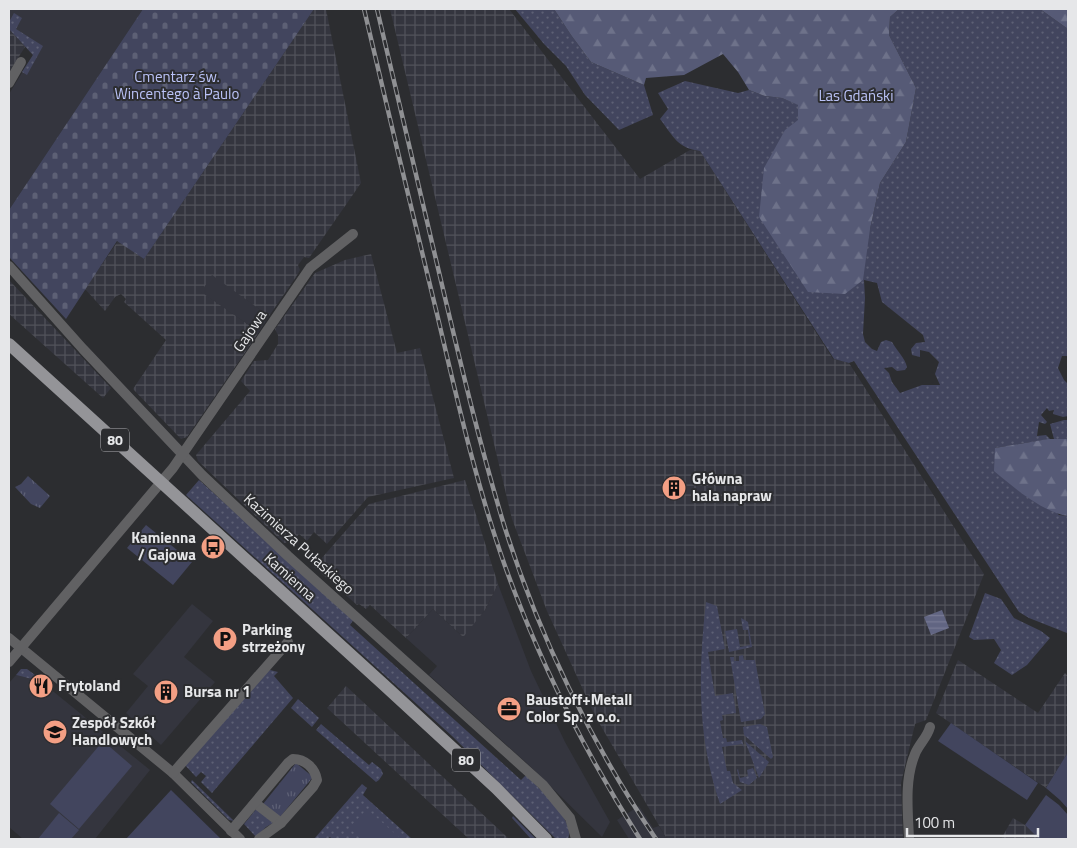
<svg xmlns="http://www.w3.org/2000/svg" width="1077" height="848" font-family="'Titillium Web',sans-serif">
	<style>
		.built { fill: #34353e }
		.industrial { fill: url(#industrial-grid) }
		.grass { fill: url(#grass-dots); fill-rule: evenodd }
		.forest { fill: url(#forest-firs) }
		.cemetery { fill: url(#cemetery-stones) }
		.park { fill: url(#park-tufts) }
		.garden { fill: #42455e }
		.water { fill: url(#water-rules) }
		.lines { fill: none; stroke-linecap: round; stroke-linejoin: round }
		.minor { stroke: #616163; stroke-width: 10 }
		.major { stroke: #949498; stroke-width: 12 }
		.rail-casing { stroke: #8f9093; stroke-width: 4.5 }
		.rail { stroke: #2c2d30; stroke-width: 2.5; stroke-dasharray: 8; stroke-linecap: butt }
		.labels { text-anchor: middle; stroke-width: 4; stroke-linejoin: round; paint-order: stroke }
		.shield { fill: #2c2d30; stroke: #aeafb2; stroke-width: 1 }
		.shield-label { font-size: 14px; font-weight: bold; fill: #e6e7e9 }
		.park-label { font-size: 15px; fill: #bbc3f8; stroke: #2c2d30 }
		.street-label { font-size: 15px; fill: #e6e7e9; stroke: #2c2d30 }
		.poi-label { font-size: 15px; font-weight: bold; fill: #e6e7e9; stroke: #2c2d30; text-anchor: start }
	</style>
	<defs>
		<pattern id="industrial-grid" width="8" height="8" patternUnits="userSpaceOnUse" patternTransform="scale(1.25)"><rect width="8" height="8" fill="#34353e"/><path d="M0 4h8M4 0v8" fill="none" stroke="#51525a"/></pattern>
		<pattern id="grass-dots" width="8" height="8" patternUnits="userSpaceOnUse" patternTransform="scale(1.25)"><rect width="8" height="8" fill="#42455e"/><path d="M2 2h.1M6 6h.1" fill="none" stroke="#5d6075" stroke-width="1.8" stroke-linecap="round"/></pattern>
		<pattern id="forest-firs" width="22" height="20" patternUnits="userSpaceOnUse" patternTransform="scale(1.25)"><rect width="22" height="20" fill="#565a76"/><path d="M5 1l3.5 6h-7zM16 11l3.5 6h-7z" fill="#6e728a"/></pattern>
		<pattern id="cemetery-stones" width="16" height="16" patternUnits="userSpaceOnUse" patternTransform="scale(1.25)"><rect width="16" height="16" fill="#42455e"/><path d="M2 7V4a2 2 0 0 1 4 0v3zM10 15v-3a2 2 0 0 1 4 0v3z" fill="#5d6075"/></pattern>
		<pattern id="park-tufts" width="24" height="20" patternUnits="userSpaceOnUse" patternTransform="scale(1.25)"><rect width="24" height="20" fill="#42455e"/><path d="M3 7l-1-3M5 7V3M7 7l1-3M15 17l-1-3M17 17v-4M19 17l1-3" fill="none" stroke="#5d6075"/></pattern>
		<pattern id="water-rules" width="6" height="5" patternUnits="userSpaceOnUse" patternTransform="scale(1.25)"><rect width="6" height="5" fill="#616582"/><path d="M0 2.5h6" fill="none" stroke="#787b94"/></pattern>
	</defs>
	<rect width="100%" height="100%" fill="#2c2d30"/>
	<g class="built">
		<polygon points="9,9 143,9 9,210 9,94 33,55 9,29"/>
		<polygon points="212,274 269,316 259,332 200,292"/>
		<polygon points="498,584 531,671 565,742 610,822 602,837 531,767 429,675 437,666 406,638 433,609 462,636 485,610"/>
		<polygon points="192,604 213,621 184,657 215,682 161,745 126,713 148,686 133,674"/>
		<polygon points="16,675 37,680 34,684 45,693 49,688 150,770 95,839 23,839 9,827 9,683"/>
		<polygon points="639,806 653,828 659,826 667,839 629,839 617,820"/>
	</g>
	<g class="industrial">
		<polygon points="314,9 326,9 361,183 309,258 304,257 298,265 300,270 296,277 269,316 212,275 201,292 259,332 187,437 181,439 133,389 166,340 124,302 126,299 121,294 115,297 105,311 85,289 118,241 144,259"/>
		<polygon points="390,9 509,9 640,179 690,150 700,151 833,359 849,363 984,574 926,720 915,724 901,783 903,839 667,839 664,834 595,716 547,611 512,519"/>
		<polygon points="9,29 25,47 9,72"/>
		<polygon points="371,254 397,353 420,348 454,478 368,497 327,544 314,532 307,541 299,534 292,542 284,543 198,461 196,455 250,391 241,381 254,361 268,360 278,344 278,335 275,329 315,273 345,260"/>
		<polygon points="9,280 111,388 103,398 9,314"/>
		<polygon points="465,480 498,584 485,610 464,636 462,636 433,609 406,638 370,605 366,609 359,604 357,605 314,567 369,504"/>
		<polygon points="958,660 1038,713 1065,673 1068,676 1068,752 1046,788 936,713"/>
		<polygon points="346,686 508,838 510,839 469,839 327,708"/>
		<polygon points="1013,818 1025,825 1039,839 1001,839"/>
	</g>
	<g class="grass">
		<polygon points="515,9 554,9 571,35 591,62 644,85 653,115 619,130 585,95 566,66 544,44"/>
		<path d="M899 9H1040L1068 29V356H1062L1058 368 1064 380 1068 384V416L1063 417 1053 414 1054 410 1049 411 1047 408 1041 415 1047 422 1045 424 1039 422 1037 436 1046 435 1050 439 995 448 1059 515 1068 516 1067 633 1029 618 1019 612 854 361 849 363 834 359 700 151C677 148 674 137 660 119L668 109 658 93 685 81 738 93 749 90 765 96 782 98 799 105 798 120 870 229 880 183 906 142 916 88 889 35 890 17ZM864 280 877 283 882 302 923 335 925 342 916 343 911 349 912 355 920 357V350L929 352 939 362 935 374 940 385H922L900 393 892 382 889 373 884 368 892 367 897 371 905 370 907 367C905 358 897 351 892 342L886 340 881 342 877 351 872 349 865 342 863 334 865 298Z"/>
		<polygon points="14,13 22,18 16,29 43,46 27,75 22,72 33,55 9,29 9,22"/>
		<polygon points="1064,420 1068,420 1068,439 1054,439 1050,424"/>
		<path d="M199 480 354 619 350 625 521 780 526 775C538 788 576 820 568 839H556L452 736 186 495Z"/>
		<polygon points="985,593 1001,599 1014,618 1041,631 1050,638 1027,665 1012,675 994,663 1001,650 994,639 974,640 969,637"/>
		<path d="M706 602 717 606 725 649 708 652 715 696 733 693 736 713 722 715 723 720 720 721 723 738H726L727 742 742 740 744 748 742 744 722 747 727 771H730L733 783 742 790 720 804C697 737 698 672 706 602Z"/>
		<polygon points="741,618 748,622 752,647 729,652 725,631 737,629 740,647 750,645 748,630 743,630"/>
		<polygon points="743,655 744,660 755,660 765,714 761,719 741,722 730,657 734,657 734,661 739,661 739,656"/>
		<polygon points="21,669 27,669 35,675 32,679 16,675"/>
		<polygon points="270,670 278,672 274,676 293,698 212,793 201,782 206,776 201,772 196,777 185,765 266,673"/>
		<polygon points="298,699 319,718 312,727 291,708"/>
		<polygon points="321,724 369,765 372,762 381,769 383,774 379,780 376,782 316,730"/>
		<polygon points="760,724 767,727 773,757 771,759 744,735 743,727"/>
		<polygon points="745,741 769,762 759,778"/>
		<polygon points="753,768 757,778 749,785 740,782 737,770 738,769 740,778 748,776 747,770"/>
		<polygon points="192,780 234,821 229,820 191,782"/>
		<polygon points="362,784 367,788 363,795 412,839 332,839 330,837 327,839 314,839"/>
		<polygon points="257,808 273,823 266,827 256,837 244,824"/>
		<polygon points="513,816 536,839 531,839 512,818"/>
	</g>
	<g class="forest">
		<polygon points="554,9 899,9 890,17 889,35 916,88 906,142 880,183 870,229 863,280 845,294 808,292 759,217 764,168 785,130 798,120 798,105 782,98 765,96 749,90 738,72 723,54 684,75 646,78 644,85 591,62 571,35"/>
		<polygon points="1040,9 1068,9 1068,29"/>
		<path d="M1048 439H1068V516C1044 513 1013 487 994 471L995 448Z"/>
	</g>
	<polygon class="cemetery" points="143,9 314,9 144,259 117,241 66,319 9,257 9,210"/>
	<g class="park">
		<polygon points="28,476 50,496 40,508 31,504 15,487 21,484"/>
		<polygon points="296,763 313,777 280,817 263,804"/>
	</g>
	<g class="garden">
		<polygon points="146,525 192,562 173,585 127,548"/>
		<polygon points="951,723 1038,783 1027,800 938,741"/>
		<polygon points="103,741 132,766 79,829 50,804"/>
		<polygon points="1068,752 1068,809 1060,800 1046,788"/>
		<polygon points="171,790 221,839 126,839"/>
		<polygon points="1046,795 1059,805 1068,815 1068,839 1039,839 1025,825"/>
		<polygon points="367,809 401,839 361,839 349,828"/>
		<polygon points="59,813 79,830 71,839 38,839"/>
	</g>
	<polygon class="water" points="942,610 949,628 931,635 924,617"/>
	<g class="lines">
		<g class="minor">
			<polyline points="9,83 21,62"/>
			<polyline points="9,266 83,349 202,475 288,556 543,785 570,818 576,839"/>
			<polyline points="9,638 173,773 240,839"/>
			<polyline points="9,662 173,468 310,268 353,234"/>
			<polyline points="173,773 288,642"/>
			<polyline points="255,803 281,823"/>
			<path d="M231 831 288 763 293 759C305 759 315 768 317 780L313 787 281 823 259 839"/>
			<path d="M909 839C908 812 904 780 915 754 919 744 927 738 930 727"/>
		</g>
		<polyline class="major" points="9,344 383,684 496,788 546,839"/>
		<defs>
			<g id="rail">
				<path d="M364 9C388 111 412 212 437 314 457 399 476 484 505 566 539 661 586 754 640 839"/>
				<path d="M377 9C399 101 420 193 442 285 461 365 480 446 504 525 538 634 592 745 656 839"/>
			</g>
		</defs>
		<use href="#rail" class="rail-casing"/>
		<use href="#rail" class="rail"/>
	</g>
	<defs>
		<symbol id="building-disc" viewBox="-11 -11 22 22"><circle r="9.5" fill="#f39f84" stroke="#2c2d30"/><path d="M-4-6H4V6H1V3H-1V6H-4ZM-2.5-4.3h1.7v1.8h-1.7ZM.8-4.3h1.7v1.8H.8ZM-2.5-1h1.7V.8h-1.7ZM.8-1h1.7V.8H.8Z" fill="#111"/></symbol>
		<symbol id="bus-disc" viewBox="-11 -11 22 22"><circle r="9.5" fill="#f39f84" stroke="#2c2d30"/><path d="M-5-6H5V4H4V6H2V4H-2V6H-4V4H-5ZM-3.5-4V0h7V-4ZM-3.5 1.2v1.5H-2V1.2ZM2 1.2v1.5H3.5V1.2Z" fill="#111"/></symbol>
		<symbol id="parking-disc" viewBox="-11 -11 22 22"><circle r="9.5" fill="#f39f84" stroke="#2c2d30"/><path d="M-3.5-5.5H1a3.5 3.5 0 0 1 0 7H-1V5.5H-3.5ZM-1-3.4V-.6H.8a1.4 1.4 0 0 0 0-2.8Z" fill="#111"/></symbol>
		<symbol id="restaurant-disc" viewBox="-11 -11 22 22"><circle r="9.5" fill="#f39f84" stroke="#2c2d30"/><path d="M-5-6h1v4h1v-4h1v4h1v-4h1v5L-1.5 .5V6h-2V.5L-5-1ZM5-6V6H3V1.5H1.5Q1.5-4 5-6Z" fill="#111"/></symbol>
		<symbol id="office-disc" viewBox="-11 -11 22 22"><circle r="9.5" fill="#f39f84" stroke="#2c2d30"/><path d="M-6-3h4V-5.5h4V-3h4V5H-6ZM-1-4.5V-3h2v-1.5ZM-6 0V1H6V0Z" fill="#111"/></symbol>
		<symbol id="school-disc" viewBox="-11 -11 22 22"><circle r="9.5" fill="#f39f84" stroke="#2c2d30"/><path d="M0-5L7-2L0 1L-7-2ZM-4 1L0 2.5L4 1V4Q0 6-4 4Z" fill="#111"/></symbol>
	</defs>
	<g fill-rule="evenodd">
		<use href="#building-disc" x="660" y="474" width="28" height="28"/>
		<use href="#bus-disc" x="199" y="533" width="28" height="28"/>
		<use href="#parking-disc" x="211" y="625" width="28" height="28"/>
		<use href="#restaurant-disc" x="27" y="672" width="28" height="28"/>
		<use href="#building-disc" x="152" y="678" width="28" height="28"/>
		<use href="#office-disc" x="495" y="695" width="28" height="28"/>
		<use href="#school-disc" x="41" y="718" width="28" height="28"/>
	</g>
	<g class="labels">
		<g class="shield">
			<rect x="101" y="428.5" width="28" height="23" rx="4"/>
			<rect x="452" y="748.5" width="28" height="23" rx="4"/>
		</g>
		<g class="shield-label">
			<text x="115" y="445">80</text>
			<text x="466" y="765">80</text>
		</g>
		<g class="park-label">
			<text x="177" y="82">Cmentarz św.<tspan x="177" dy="17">Wincentego à Paulo</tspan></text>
			<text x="856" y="101">Las Gdański</text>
		</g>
		<g class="street-label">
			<text transform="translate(250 331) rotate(-56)" y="5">Gajowa</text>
			<text transform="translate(299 544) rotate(42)" y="5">Kazimierza Pułaskiego</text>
			<text transform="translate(290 577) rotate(42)" y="5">Kamienna</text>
		</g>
		<g class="poi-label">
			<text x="692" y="484">Główna<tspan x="692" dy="17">hala napraw</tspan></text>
			<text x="196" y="543" text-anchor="end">Kamienna<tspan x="196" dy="17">/ Gajowa</tspan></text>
			<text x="242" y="635">Parking<tspan x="242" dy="17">strzeżony</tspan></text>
			<text x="58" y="691">Frytoland</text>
			<text x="184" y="697">Bursa nr 1</text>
			<text x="526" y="705">Baustoff+Metall<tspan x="526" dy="17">Color Sp. z o.o.</tspan></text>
			<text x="72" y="728">Zespół Szkół<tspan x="72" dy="17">Handlowych</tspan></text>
		</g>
	</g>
	<rect width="1077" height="848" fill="none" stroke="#e6e7e9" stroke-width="20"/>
	<path d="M907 828v8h131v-8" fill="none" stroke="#e6e7e9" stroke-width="2.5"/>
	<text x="914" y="828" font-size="15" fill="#e6e7e9" stroke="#2c2d30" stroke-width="4" paint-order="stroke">100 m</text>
</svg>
